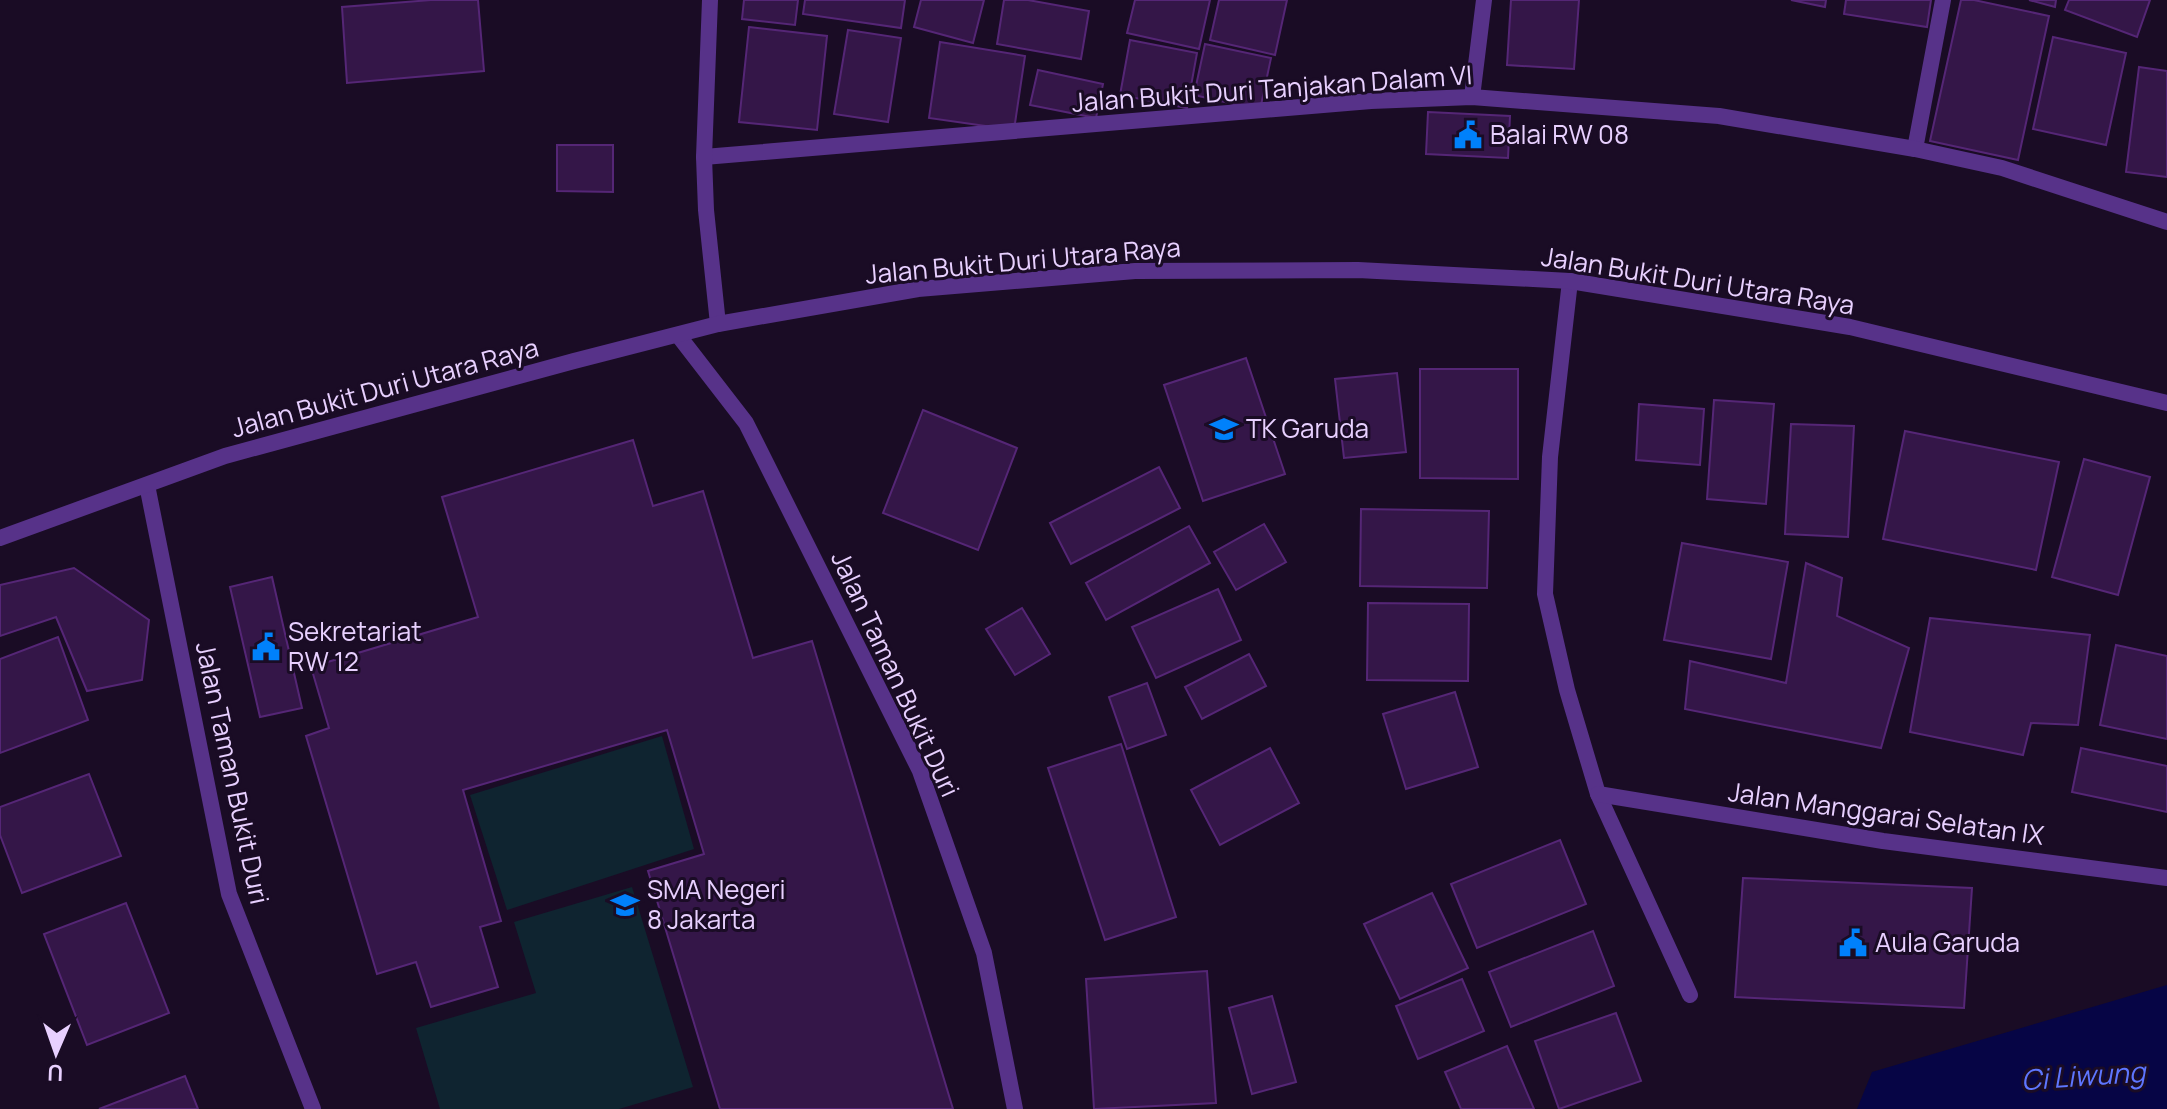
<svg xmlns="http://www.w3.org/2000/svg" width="2167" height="1109" font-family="Manrope,sans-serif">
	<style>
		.green { fill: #0f2430 }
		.water { fill: #060545 }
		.building { fill: #341648; stroke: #552676; stroke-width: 2 }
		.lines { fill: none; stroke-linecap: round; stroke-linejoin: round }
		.minor { stroke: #573289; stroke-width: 16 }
		.tertiary { stroke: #573289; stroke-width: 16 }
		.labels { text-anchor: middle; stroke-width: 6; stroke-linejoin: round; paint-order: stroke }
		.street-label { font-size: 26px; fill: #e8d0ff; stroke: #1a0c25 }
		.poi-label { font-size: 26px; fill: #e8d0ff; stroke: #1a0c25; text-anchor: start }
		.water-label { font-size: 28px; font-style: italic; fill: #5e76ff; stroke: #1a0c25 }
	</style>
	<rect width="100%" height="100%" fill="#1a0c25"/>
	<g class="green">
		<polygon points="662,736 694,849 507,910 470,795"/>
		<polygon points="632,887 693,1087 619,1109 440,1109 416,1028 536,993 514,922"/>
	</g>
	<polygon class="water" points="2167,985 2167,1109 1857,1109 1872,1072"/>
	<g class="building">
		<polygon points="431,0 478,0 484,71 347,83 342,7"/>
		<polygon points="744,0 798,0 795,25 742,19"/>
		<polygon points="805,0 905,0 901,28 803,14"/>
		<polygon points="921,0 984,0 973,43 914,27"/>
		<polygon points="1004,0 1028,0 1089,11 1081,59 997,44"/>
		<polygon points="1135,0 1210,0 1199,49 1127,33"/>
		<polygon points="1219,0 1287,0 1275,55 1210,40"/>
		<polygon points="1511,0 1579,0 1574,69 1507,65"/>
		<polygon points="1791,0 1826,0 1825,7"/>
		<polygon points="1846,0 1931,0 1927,27 1844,14"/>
		<polygon points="1961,0 1974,0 2049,16 2018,160 1930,141"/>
		<polygon points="2029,0 2056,0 2055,7"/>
		<polygon points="2069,0 2150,0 2137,37 2065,10"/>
		<polygon points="749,27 827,36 817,130 739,122"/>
		<polygon points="848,30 901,38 888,122 834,114"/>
		<polygon points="2053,37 2126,53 2106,145 2033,129"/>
		<polygon points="1130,40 1197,53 1187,108 1120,95"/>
		<polygon points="940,42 1025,56 1014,130 929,118"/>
		<polygon points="1205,44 1271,58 1260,110 1194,95"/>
		<polygon points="2139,67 2167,71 2167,177 2126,172"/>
		<polygon points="1038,70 1103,84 1096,118 1030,105"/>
		<polygon points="1428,112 1510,116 1508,158 1426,154"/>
		<polygon points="557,145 613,145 613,192 557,191"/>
		<polygon points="1246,358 1285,474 1203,501 1164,385"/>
		<polygon points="1420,369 1518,369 1518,479 1420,478"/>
		<polygon points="1397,373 1406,452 1344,458 1335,379"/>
		<polygon points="1714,400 1774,404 1766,504 1707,499"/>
		<polygon points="1639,404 1704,409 1700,465 1636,460"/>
		<polygon points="923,410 1017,448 978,550 883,513"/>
		<polygon points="1791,424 1854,426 1848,537 1785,534"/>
		<polygon points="1905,431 2059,462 2036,570 1883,539"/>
		<polygon points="633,440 653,506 703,491 753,658 812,641 953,1109 720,1109 648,871 704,854 667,730 463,790 501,921 480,927 498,987 431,1007 416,962 377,974 306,736 329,728 311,667 478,617 442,497"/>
		<polygon points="2084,459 2150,477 2118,595 2052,577"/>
		<polygon points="1159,467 1180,508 1071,564 1050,523"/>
		<polygon points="1361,509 1489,511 1487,588 1360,586"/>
		<polygon points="1264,524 1286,562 1236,590 1214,552"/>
		<polygon points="1189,526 1210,563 1106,620 1086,583"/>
		<polygon points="1682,543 1788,562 1771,659 1664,640"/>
		<polygon points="1806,563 1842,578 1837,616 1909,648 1881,748 1685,709 1690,661 1786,683"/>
		<polygon points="74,568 149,620 142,680 87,691 56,617 0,636 0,585"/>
		<polygon points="272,577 302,708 260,717 230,587"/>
		<polygon points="1218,589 1241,640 1156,678 1132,627"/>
		<polygon points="1368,603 1469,604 1468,681 1367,680"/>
		<polygon points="1022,608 1050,654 1015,675 986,629"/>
		<polygon points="1930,618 2090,635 2078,725 2031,723 2023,755 1910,732"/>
		<polygon points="58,637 88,720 0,753 0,659"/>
		<polygon points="2116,645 2167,656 2167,739 2100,725"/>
		<polygon points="1249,654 1266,686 1202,719 1185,687"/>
		<polygon points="1147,683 1166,735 1127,749 1109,697"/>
		<polygon points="1455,692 1478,767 1406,789 1383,714"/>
		<polygon points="1121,744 1176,917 1105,940 1048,768"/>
		<polygon points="1270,748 1299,803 1220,845 1191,790"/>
		<polygon points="2081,748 2167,766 2167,812 2072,792"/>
		<polygon points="89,774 121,856 22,893 0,835 0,807"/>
		<polygon points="1560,840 1586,904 1477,948 1451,884"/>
		<polygon points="1743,878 1972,888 1964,1008 1735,997"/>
		<polygon points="1432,893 1468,968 1400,999 1364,924"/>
		<polygon points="126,903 169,1013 87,1045 44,934"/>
		<polygon points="1593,931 1614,986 1511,1027 1489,972"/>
		<polygon points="1207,971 1216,1103 1094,1109 1086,979"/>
		<polygon points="1462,979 1484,1031 1418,1059 1396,1006"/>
		<polygon points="1272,996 1296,1082 1252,1094 1229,1008"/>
		<polygon points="1616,1013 1641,1081 1559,1109 1535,1041"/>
		<polygon points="1507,1046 1534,1109 1461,1109 1445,1072"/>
		<polygon points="185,1076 198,1109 99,1109"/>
	</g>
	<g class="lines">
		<g class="minor">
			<polyline points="1472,97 1484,0"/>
			<polyline points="1915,149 1943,0"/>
			<polyline points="704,157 1371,101 1472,97 1719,116 1915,149 2002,168 2167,222"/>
			<polyline points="1570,281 1550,457 1545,594 1567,690 1598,794 1690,995"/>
			<polyline points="678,335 746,423 920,771 984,953 1015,1109"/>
			<polyline points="147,485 229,894 313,1109"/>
			<polyline points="1598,794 1883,841 2167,878"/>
		</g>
		<g class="tertiary">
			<polyline points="710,0 704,157 706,210 718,324"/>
			<polyline points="0,538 225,456 574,361 718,324 918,289 1135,271 1358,270 1570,281 1850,327 2167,403"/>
		</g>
	</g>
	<defs>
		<symbol id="civic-bare" viewBox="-9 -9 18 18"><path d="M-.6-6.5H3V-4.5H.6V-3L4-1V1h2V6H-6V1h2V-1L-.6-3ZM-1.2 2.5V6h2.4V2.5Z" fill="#0081fb" stroke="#1a0c25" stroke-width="2.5" paint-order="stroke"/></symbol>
		<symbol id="school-bare" viewBox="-9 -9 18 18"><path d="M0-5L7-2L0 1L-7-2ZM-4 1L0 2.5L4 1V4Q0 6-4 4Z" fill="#0081fb" stroke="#1a0c25" stroke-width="2.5" paint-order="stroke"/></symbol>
	</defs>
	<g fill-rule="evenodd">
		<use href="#civic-bare" x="1448" y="115" width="40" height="40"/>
		<use href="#school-bare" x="1204" y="409" width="40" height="40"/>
		<use href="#civic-bare" x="246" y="627" width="40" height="40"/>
		<use href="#school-bare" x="605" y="885" width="40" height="40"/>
		<use href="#civic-bare" x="1833" y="923" width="40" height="40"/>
	</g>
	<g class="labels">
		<g class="street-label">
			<text transform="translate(1272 89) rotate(-4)" y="9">Jalan Bukit Duri Tanjakan Dalam VI</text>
			<text transform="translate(1023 261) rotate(-5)" y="9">Jalan Bukit Duri Utara Raya</text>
			<text transform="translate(1698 281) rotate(9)" y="9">Jalan Bukit Duri Utara Raya</text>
			<text transform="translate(385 388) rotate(-15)" y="9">Jalan Bukit Duri Utara Raya</text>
			<text transform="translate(895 674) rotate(65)" y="9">Jalan Taman Bukit Duri</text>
			<text transform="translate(232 773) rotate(78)" y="9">Jalan Taman Bukit Duri</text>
			<text transform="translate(1886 814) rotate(8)" y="9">Jalan Manggarai Selatan IX</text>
		</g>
		<g class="poi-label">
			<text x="1490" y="144">Balai RW 08</text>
			<text x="1246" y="438">TK Garuda</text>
			<text x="288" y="641">Sekretariat<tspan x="288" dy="30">RW 12</tspan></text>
			<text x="647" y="899">SMA Negeri<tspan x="647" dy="30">8 Jakarta</tspan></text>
			<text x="1875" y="952">Aula Garuda</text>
		</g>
		<g class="water-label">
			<text transform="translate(2083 1076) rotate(-4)" y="10">Ci Liwung</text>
		</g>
	</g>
	<g transform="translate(56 1053) rotate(182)" stroke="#1a0c25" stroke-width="6" paint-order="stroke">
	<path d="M0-6L14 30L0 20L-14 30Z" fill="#e8d0ff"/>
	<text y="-12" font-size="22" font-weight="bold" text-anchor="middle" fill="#e8d0ff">U</text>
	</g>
</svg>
